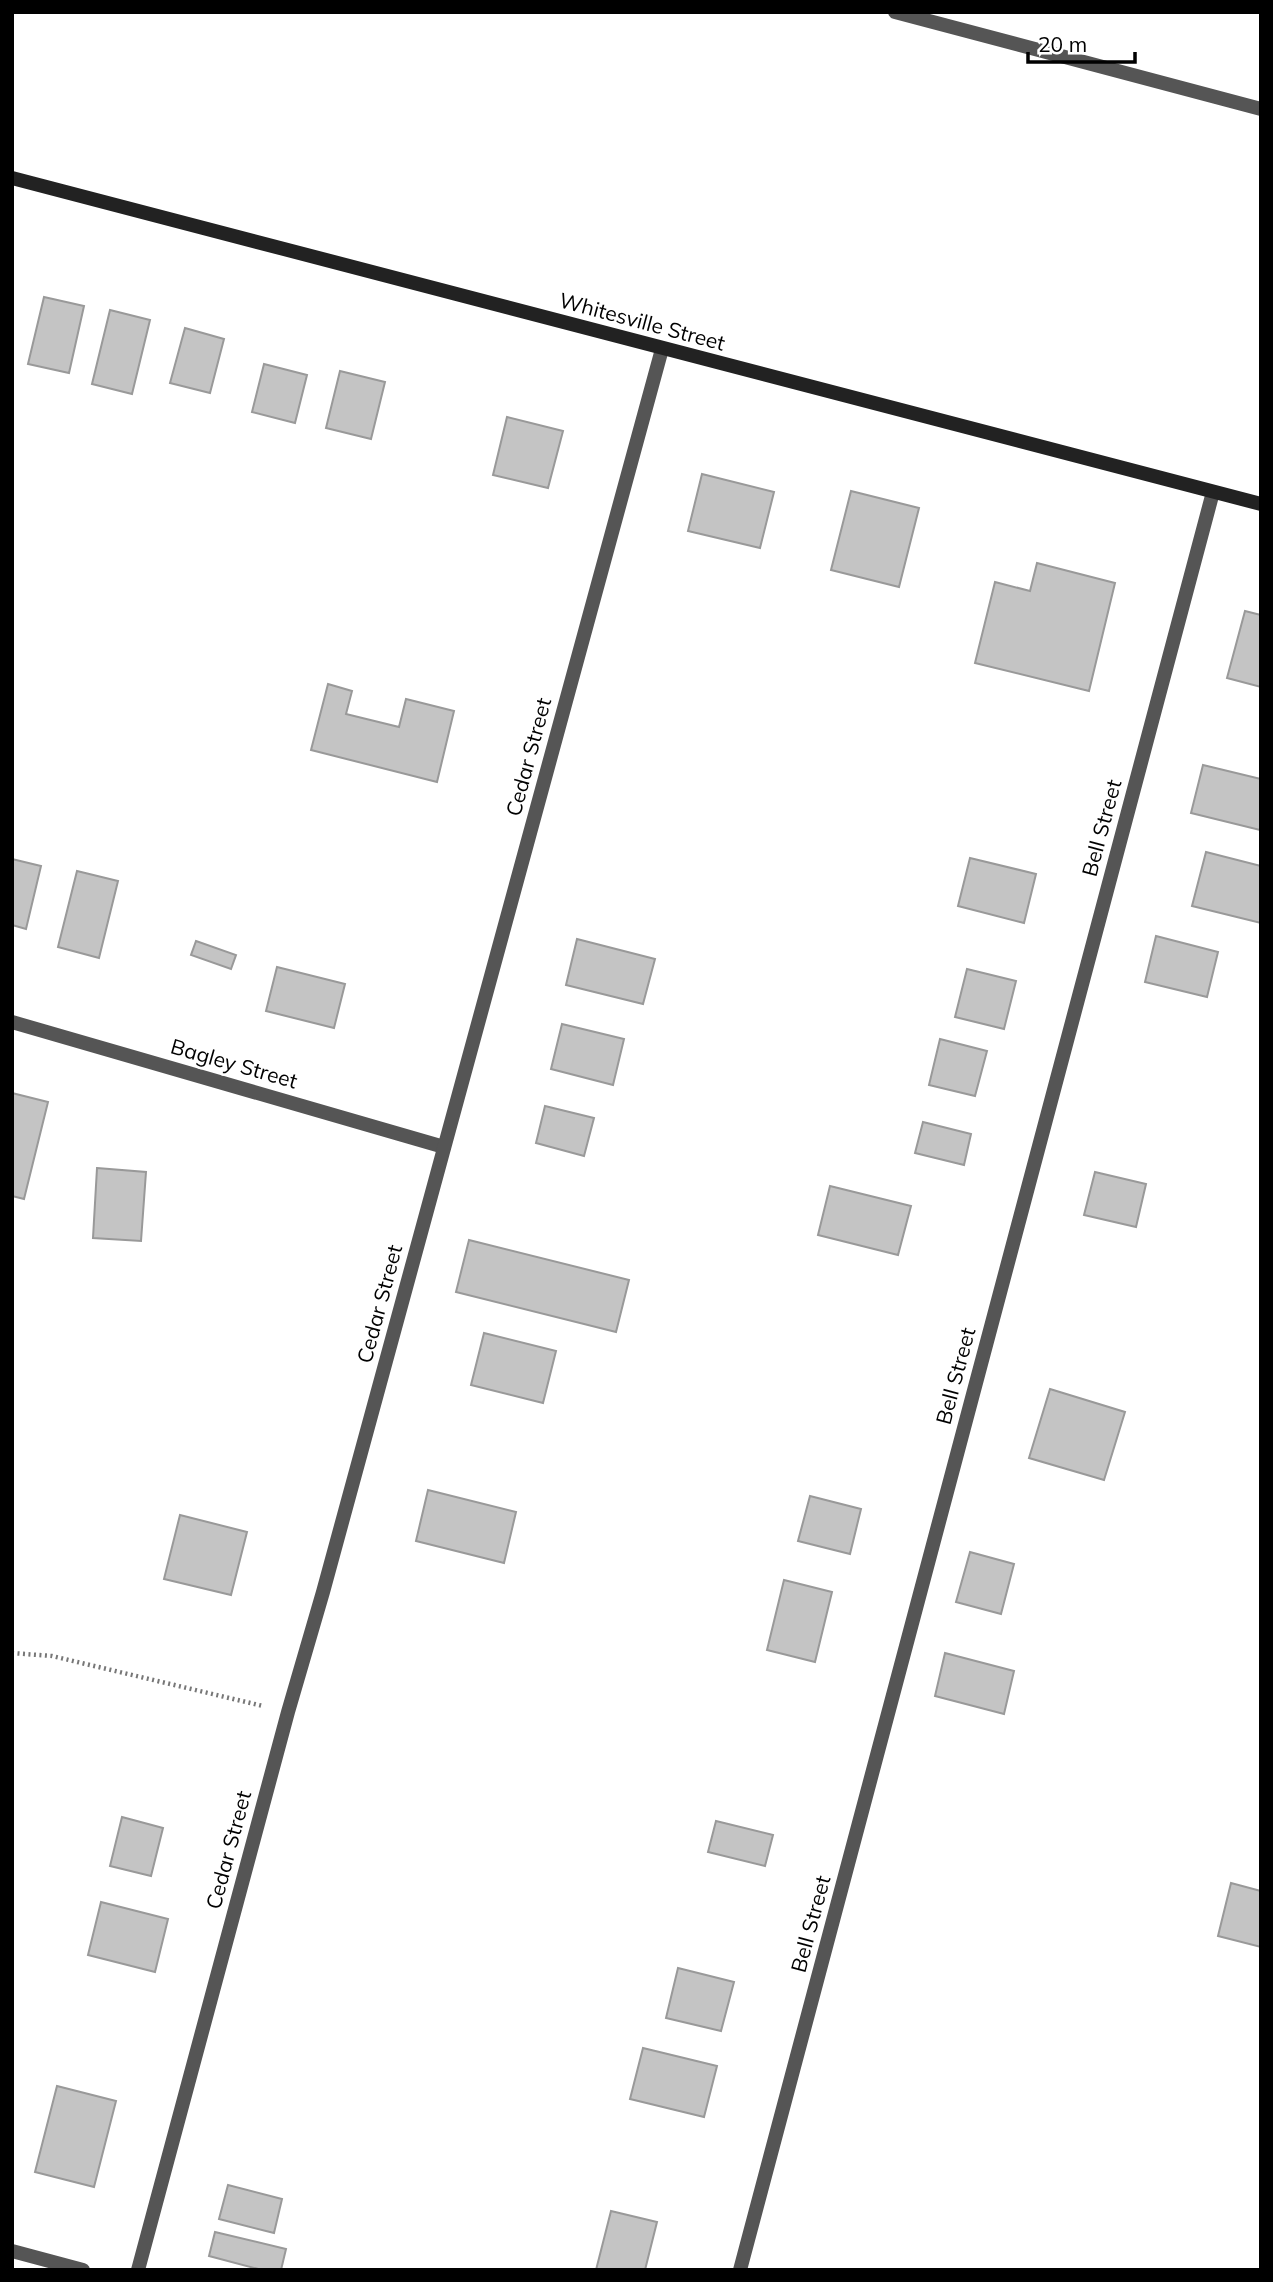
<svg xmlns="http://www.w3.org/2000/svg" width="1273" height="2282" font-family="Mulish,sans-serif">
	<style>
		.building { fill: #c4c4c4; stroke: #999; stroke-width: 2 }
		.lines { fill: none; stroke-linecap: round; stroke-linejoin: round }
		.path { stroke: #777; stroke-width: 4.5; stroke-dasharray: 2 3.5; stroke-linecap: butt }
		.lane { stroke: #555; stroke-width: 14 }
		.street { stroke: #555; stroke-width: 14 }
		.secondary { stroke: #222; stroke-width: 14 }
		.labels { text-anchor: middle; stroke-width: 5; stroke-linejoin: round; paint-order: stroke }
		.street-label { font-size: 21px; fill: #000; stroke: #fff }
	</style>
	<rect width="100%" height="100%" fill="#fff"/>
	<g class="building">
		<polygon points="44,297 84,306 69,373 28,364"/>
		<polygon points="110,310 150,320 132,394 92,384"/>
		<polygon points="185,328 224,339 210,393 170,383"/>
		<polygon points="264,364 307,375 295,423 252,412"/>
		<polygon points="340,371 385,382 371,439 326,428"/>
		<polygon points="507,417 563,431 548,488 493,475"/>
		<polygon points="702,474 774,492 760,548 688,531"/>
		<polygon points="851,491 919,508 899,587 831,570"/>
		<polygon points="1037,563 1115,583 1089,691 975,663 995,582 1030,591"/>
		<polygon points="1245,611 1261,615 1261,687 1227,678"/>
		<polygon points="328,684 352,691 346,714 399,727 406,699 454,711 437,782 311,750"/>
		<polygon points="1203,765 1261,779 1260,830 1191,813"/>
		<polygon points="1206,852 1261,866 1261,923 1192,906"/>
		<polygon points="970,858 1036,874 1024,923 958,906"/>
		<polygon points="12,859 41,866 26,929 12,925"/>
		<polygon points="77,871 118,881 99,958 58,947"/>
		<polygon points="1156,936 1218,952 1207,997 1145,982"/>
		<polygon points="577,939 655,959 643,1004 566,985"/>
		<polygon points="196,941 236,955 231,969 191,955"/>
		<polygon points="277,967 345,984 334,1028 266,1011"/>
		<polygon points="967,969 1016,981 1004,1029 955,1017"/>
		<polygon points="562,1024 624,1039 613,1085 551,1069"/>
		<polygon points="940,1039 987,1051 975,1096 929,1085"/>
		<polygon points="12,1093 48,1102 24,1199 12,1196"/>
		<polygon points="545,1106 594,1118 584,1156 536,1143"/>
		<polygon points="923,1122 971,1134 964,1165 915,1153"/>
		<polygon points="97,1168 146,1172 141,1241 93,1238"/>
		<polygon points="1095,1172 1146,1184 1136,1227 1084,1215"/>
		<polygon points="830,1186 911,1206 898,1255 818,1235"/>
		<polygon points="469,1240 629,1280 616,1332 456,1292"/>
		<polygon points="484,1333 556,1351 543,1403 471,1385"/>
		<polygon points="1050,1389 1125,1412 1104,1480 1029,1458"/>
		<polygon points="428,1490 516,1512 504,1563 416,1541"/>
		<polygon points="810,1496 861,1509 850,1554 798,1541"/>
		<polygon points="180,1515 247,1532 231,1595 164,1579"/>
		<polygon points="970,1552 1014,1564 1001,1614 956,1602"/>
		<polygon points="784,1580 832,1592 815,1662 767,1650"/>
		<polygon points="945,1653 1014,1671 1004,1714 935,1696"/>
		<polygon points="122,1817 163,1828 151,1876 110,1866"/>
		<polygon points="716,1821 773,1835 765,1866 708,1852"/>
		<polygon points="1231,1883 1261,1891 1261,1947 1218,1936"/>
		<polygon points="101,1902 168,1919 155,1972 88,1955"/>
		<polygon points="678,1968 734,1982 721,2031 666,2018"/>
		<polygon points="643,2048 717,2066 704,2117 630,2099"/>
		<polygon points="57,2086 116,2101 94,2187 35,2172"/>
		<polygon points="228,2185 282,2199 274,2233 219,2219"/>
		<polygon points="611,2211 657,2222 645,2270 596,2270"/>
		<polygon points="215,2232 286,2249 281,2270 262,2270 209,2256"/>
	</g>
	<g class="lines">
		<polyline class="path" points="12,1653 52,1656 263,1706"/>
		<polyline class="lane" points="895,12 1261,109"/>
		<g class="street">
			<polyline points="12,1022 444,1147"/>
			<polyline points="12,2251 83,2270"/>
			<polyline points="138,2270 288,1712 323,1592 662,349"/>
			<polyline points="740,2270 1213,492"/>
		</g>
		<polyline class="secondary" points="12,178 1261,504"/>
	</g>
	<g class="labels">
		<g class="street-label">
			<text transform="translate(642 322) rotate(15)" y="7">Whitesville Street</text>
			<text transform="translate(529 757) rotate(-75)" y="7">Cedar Street</text>
			<text transform="translate(1102 828) rotate(-75)" y="7">Bell Street</text>
			<text transform="translate(234 1064) rotate(16)" y="7">Bagley Street</text>
			<text transform="translate(380 1304) rotate(-75)" y="7">Cedar Street</text>
			<text transform="translate(956 1376) rotate(-75)" y="7">Bell Street</text>
			<text transform="translate(229 1850) rotate(-75)" y="7">Cedar Street</text>
			<text transform="translate(811 1924) rotate(-75)" y="7">Bell Street</text>
		</g>
	</g>
	<rect width="1273" height="2282" fill="none" stroke="#000000" stroke-width="28"/>
	<path d="M1028 52v10h107v-10" fill="none" stroke="#000000" stroke-width="3.5"/>
	<text x="1038" y="52" font-size="21" fill="#000000" stroke="#ffffff" stroke-width="5" paint-order="stroke">20 m</text>
</svg>
